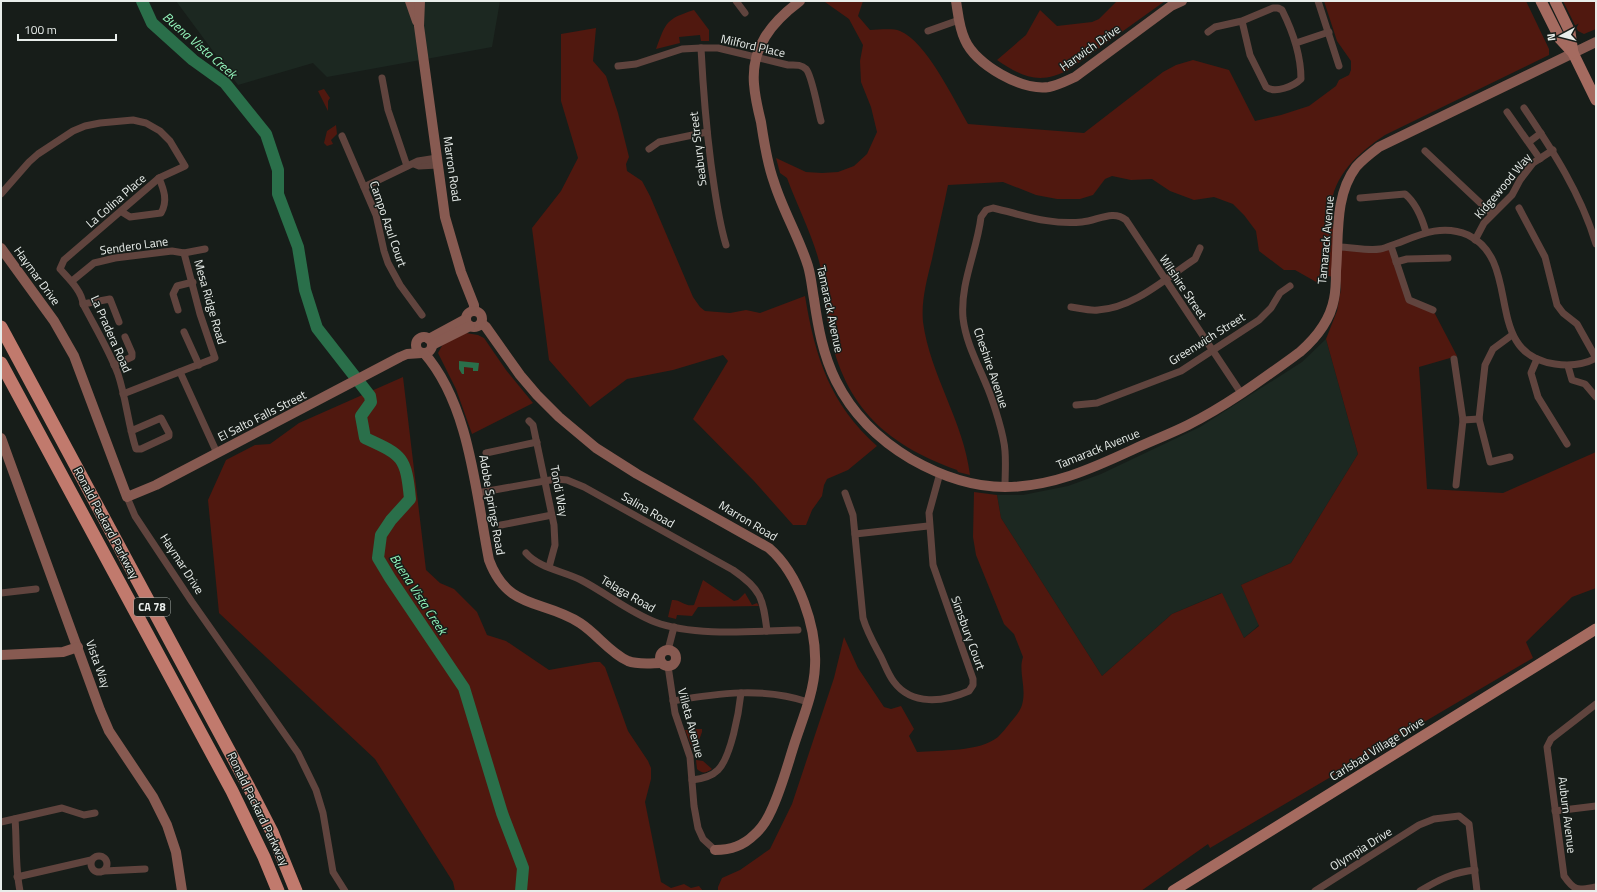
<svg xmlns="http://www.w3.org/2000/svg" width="1597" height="892" font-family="'Titillium Web',sans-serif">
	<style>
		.built { fill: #1c2821 }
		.green { fill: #50180f }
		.water { fill: #2a6f4a }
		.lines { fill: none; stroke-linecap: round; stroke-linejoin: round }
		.river { stroke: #2a6f4a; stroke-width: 12 }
		.street { stroke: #60443e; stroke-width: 7 }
		.secondary { stroke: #875a51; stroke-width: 10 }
		.primary { stroke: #a56b60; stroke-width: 11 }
		.highway { stroke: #c17a6d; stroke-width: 13 }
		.labels { text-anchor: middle; stroke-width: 3; stroke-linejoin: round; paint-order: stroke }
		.shield { fill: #171d19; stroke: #a9afab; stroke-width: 1 }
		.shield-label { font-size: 11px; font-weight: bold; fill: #e8edea }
		.street-label { font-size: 12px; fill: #e8edea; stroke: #171d19 }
		.water-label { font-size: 13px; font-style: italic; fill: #92f3ba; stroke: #171d19 }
	</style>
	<rect width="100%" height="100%" fill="#171d19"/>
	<g class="built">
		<polygon points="176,1 500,1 492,47 327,77 313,63 238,85"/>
		<polygon points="1326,339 1358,454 1291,563 1241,585 1259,625 1244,638 1221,593 1172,614 1102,676 1001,518 997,495 1023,495 1068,486 1101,474 1200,427 1302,362"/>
	</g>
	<g class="green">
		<path d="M830 1H863L858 16 870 30C879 30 892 28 900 31 926 41 954 100 968 124L1084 133 1163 72 1176 65 1193 60 1229 70 1255 121 1281 115 1309 106 1336 86 1339 80 1349 75 1351 70V61L1337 41 1324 1H1526L1549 49V55L1385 135C1358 153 1327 180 1332 216 1333 226 1336 237 1338 247L1391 246 1408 300 1433 310 1457 356 1419 367 1427 489 1503 493 1596 452V588L1572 597 1526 642 1533 658 1210 848 1208 844 1141 891H718V887L722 878 740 870 770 849 792 804 834 678 844 637 858 668 884 707 891 709 901 706 914 729 909 736 917 752C940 750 980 752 998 737 1002 733 1006 728 1010 723 1014 718 1020 712 1022 705 1027 688 1018 672 1023 657L1014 634 1004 624 976 555 973 537 974 492 997 495 1001 518 1102 676 1172 614 1222 593 1244 638 1259 626 1241 585 1291 563 1358 454 1326 339 1337 311 1341 289 1340 278 1328 276 1318 283 1295 270H1284L1259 251 1256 231 1244 215 1233 204 1214 197 1194 200 1170 191 1152 179 1131 180 1112 176 1105 179 1093 195 1080 199H1057L1036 195 1003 182 948 185C943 210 937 234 932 259 927 279 921 301 923 322 930 375 964 422 970 475L958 472 957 470C882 443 842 403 828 324 824 306 825 287 821 269 814 238 798 208 787 178L780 173 776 158 806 172 822 173 838 172 854 166 867 154 877 132 871 107 861 82 860 61 863 45 849 19 825 2Z"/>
		<path d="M1117 1H1165L1070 69C1041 85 1023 78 997 60L1026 35 1040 10 1057 26 1092 22 1099 19Z"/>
		<polygon points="1563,1 1596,1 1596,29 1584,34 1578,31"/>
		<path d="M694 10 709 30V41H701L700 35 679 37 680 43 656 49C666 22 666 19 694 10Z"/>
		<path d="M596 28 593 61 606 76 618 113 629 157 626 164 627 171 642 181 650 196 693 297 700 307 705 311 730 313 746 310 760 313 805 296C815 357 830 404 877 446L848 470 827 479 824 485 822 496 812 510 806 525H793L754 481 693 419 728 361 723 355 673 370 627 379 590 407 549 360 532 228 561 191 578 158 561 101V34Z"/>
		<polygon points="324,89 330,98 328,101 328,111 318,91"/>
		<polygon points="336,125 337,134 331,140 333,144 327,146 324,143 327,131"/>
		<polygon points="466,333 478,335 484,338 506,370 533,403 472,434 456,389 438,353 443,344"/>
		<polygon points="403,377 426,570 440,583 454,589 477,612 487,635 506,641 549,670 594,662 600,662 605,667 628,731 648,761 651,768 651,779 645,802 661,882 671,888 684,884 691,888 699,886 703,891 455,891 453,882 375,759 219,613 208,500 226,460 255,445 270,444 299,423"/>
		<path d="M703 580 734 601 738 600 745 593 752 605 757 603 759 606 698 607 692 616 677 615 676 619 668 617 672 600C680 599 685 607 694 605Z"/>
		<polygon points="695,729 702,729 702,732 694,753 685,730"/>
		<path d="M696 760 703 761 712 769C706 773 702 774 697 769Z"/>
	</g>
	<polygon class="water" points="459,361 479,363 478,371 473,371 473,368 464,367 464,374 462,374 459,369"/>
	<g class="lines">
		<path class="river" d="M142 1 152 23 193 60 225 83 266 134 278 170V194L298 247 305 290 317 328 370 396 371 402 361 416 365 438C402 455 406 456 410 499L391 520 381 535 378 558 390 578 464 688 502 813 523 868 521 891"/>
		<g class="street">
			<polyline points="736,1 745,13"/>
			<polyline points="1318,1 1339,66"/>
			<polyline points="928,31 959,20"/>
			<path d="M1208 32 1215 27 1242 21 1273 8H1278L1282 10C1293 32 1301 54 1301 79 1294 86 1275 94 1266 87L1250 55 1242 21"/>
			<polyline points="1296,43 1329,32"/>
			<path d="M701 48C703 87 706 125 711 164 715 192 718 219 726 245"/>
			<path d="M618 66 636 64 682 49 701 48H718L788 65C795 65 801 64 806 69 812 75 818 111 821 121"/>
			<polyline points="382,78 388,110 407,166"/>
			<path d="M1524 108C1553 151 1581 194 1596 244"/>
			<polyline points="1507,112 1540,159"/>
			<polyline points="342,136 376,215 384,251 388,263 400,285 422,315"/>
			<polyline points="1529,142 1541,133"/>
			<polyline points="649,149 659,142 707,132"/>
			<polyline points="1425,151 1492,214"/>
			<polyline points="414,164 419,166 438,165"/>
			<polyline points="364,187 418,161 437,158"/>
			<path d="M1 194 29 162 38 154 73 131 85 126 100 123 133 120 146 123 160 131 170 141 185 166 159 178 64 260 60 269C69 279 82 291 83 304 95 327 109 350 118 374 126 398 128 424 136 449H141L169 436V433L161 418 131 431"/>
			<path d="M1360 198 1405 194C1416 203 1422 218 1426 232"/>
			<path d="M122 212 130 217 161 213C168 201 164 190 159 178"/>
			<polyline points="1475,240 1484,223 1512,195 1520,180 1533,163 1553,150"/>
			<polyline points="1391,246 1409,300 1433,310"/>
			<path d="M1338 247C1351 247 1367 251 1380 249 1386 248 1392 245 1398 243 1421 234 1443 224 1468 235 1524 262 1481 354 1555 364 1569 366 1583 365 1596 358L1577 324 1563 313 1557 305 1545 257 1519 208"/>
			<polyline points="1396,262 1407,259 1448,258"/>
			<polyline points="72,281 94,263 115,258 172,251 184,253 205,249"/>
			<polyline points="83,304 110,299 119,322"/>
			<path d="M1071 307C1079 308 1089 311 1098 310 1134 308 1166 278 1195 259L1200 248"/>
			<polyline points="178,310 173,294 177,286 193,282"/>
			<polyline points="184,332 199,365"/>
			<polyline points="1454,359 1463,420 1456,485"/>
			<polyline points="1537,359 1531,373 1538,397 1567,444"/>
			<polyline points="114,365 132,357 132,353 125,337"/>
			<polyline points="1568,366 1572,380 1585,384 1596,397"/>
			<polyline points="180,372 217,453"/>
			<polyline points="123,394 215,358 200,314 184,253"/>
			<polyline points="1076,405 1097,403 1181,371 1259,320 1271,308 1280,293 1290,286"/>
			<polyline points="1463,420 1479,419"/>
			<polyline points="529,421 533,425 554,525 555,545 549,567"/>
			<polyline points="486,453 537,442"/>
			<polyline points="1510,457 1490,462 1479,419 1485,365 1493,349 1512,335"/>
			<path d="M1005 487C1005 475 1006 463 1005 451 1004 435 994 404 988 389 979 366 966 344 963 318 960 283 977 251 981 217L986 210 993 208C1024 215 1048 225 1082 222 1097 221 1113 209 1126 220L1241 393"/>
			<path d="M477 493 556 479 567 480 584 487 733 570C761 589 763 598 767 631"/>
			<path d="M845 493 853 515 863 618C867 632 874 644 881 657 885 665 888 674 894 682 912 706 944 702 969 691L973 685V679L933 565 929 513 940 473"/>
			<polyline points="127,497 135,516 192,602 298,753 316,790 323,813 333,872 345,891"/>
			<polyline points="501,525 552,515"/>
			<polyline points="855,534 928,526"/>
			<path d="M526 553C539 568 563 571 581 580 606 593 629 612 655 622 694 637 756 631 798 630"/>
			<polyline points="1,593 36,589"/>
			<polyline points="668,650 674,627"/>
			<polyline points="668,666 675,713 690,757 694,806 698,828 703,839 715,850"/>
			<path d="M673 701C718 693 764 687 808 702"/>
			<path d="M1596 704 1551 739 1547 747 1564 876C1575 892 1578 890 1596 887"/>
			<path d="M692 780C701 779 711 777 718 770 731 757 739 712 741 693"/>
			<polyline points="1555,811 1596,806"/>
			<path d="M15 819C17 843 15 867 20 891"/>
			<polyline points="1,822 62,808 84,815 95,813"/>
			<circle cx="99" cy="864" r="8"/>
			<polyline points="104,871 145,869"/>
			<polyline points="17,877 91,860"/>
			<polyline points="1315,891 1419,825 1434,819 1459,816 1469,824 1477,891"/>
			<path d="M1420 891C1438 880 1454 872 1475 870"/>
		</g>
		<g class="secondary">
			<polyline points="410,1 417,21"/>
			<polyline points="420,1 419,26 445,217 461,272 474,305 474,311"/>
			<path d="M800 1C772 22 751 47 754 84 755 97 758 110 761 122 764 142 767 163 774 182 783 211 799 237 808 266 811 276 812 288 814 299 818 327 823 355 836 381 852 413 879 440 911 459 939 475 972 487 1005 487 1051 487 1091 469 1132 450 1151 441 1170 434 1188 425 1228 405 1264 378 1300 352 1316 338 1330 321 1334 299 1336 290 1336 280 1336 271 1339 237 1334 196 1356 167 1363 159 1371 153 1379 147L1596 42"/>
			<path d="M956 1C958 13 959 28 965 40 976 65 1022 91 1049 87 1059 85 1066 81 1075 77L1171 6 1182 1"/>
			<polyline points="1,248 54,321 74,356 127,497 156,485 400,357 407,354 422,353"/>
			<circle cx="474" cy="319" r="8"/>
			<path d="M481 323 486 327 520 375 537 395 559 417 596 448 637 474 769 548C799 574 817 628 815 666 814 693 802 720 794 745 787 767 781 790 771 811 767 820 761 829 754 835 743 846 730 850 715 850"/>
			<circle cx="424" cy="345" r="8"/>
			<polyline points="429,339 466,319"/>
			<polyline points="432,345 470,326"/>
			<path d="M424 353C470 405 476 495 489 560 508 611 543 599 580 623 597 634 610 653 628 661 638 665 652 663 662 663"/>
			<polyline points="1,438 100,710 109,731 153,797 167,825 176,852 182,891"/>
			<circle cx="668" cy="658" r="8"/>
			<polyline points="1,655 63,652 78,647"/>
		</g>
		<g class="primary">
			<polyline points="1541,1 1560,39 1573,53 1596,100"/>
			<polyline points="1555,1 1570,32 1573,53"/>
			<polyline points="1173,891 1596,629"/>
		</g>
		<g class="highway">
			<polyline points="1,327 253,795 272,832 296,891"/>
			<polyline points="1,363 232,791 264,857 278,891"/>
		</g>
	</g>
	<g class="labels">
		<rect class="shield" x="134" y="598" width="36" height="18" rx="3"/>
		<g class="shield-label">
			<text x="152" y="611">CA 78</text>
		</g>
		<g class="street-label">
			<text transform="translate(753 46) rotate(13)" y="4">Milford Place</text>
			<text transform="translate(1090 48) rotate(-35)" y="4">Harwich Drive</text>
			<text transform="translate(698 149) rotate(-97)" y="4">Seabury Street</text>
			<text transform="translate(452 169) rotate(82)" y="4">Marron Road</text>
			<text transform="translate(1503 186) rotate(-50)" y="4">Kidgewood Way</text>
			<text transform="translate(116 201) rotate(-41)" y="4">La Colina Place</text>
			<text transform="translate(388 224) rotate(71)" y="4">Campo Azul Court</text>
			<text transform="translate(1326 240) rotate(-85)" y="4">Tamarack Avenue</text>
			<text transform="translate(134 246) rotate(-8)" y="4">Sendero Lane</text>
			<text transform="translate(37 276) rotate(54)" y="4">Haymar Drive</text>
			<text transform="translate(1183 287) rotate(56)" y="4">Wilshire Street</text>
			<text transform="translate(210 302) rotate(74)" y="4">Mesa Ridge Road</text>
			<text transform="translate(830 309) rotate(78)" y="4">Tamarack Avenue</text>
			<text transform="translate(111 334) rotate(66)" y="4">La Pradera Road</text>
			<text transform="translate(1207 339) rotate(-32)" y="4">Greenwich Street</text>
			<text transform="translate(991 368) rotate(71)" y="4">Cheshire Avenue</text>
			<text transform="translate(262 416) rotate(-27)" y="4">El Salto Falls Street</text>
			<text transform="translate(1098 449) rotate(-22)" y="4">Tamarack Avenue</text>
			<text transform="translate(559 491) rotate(79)" y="4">Tondi Way</text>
			<text transform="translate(492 505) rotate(80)" y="4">Adobe Springs Road</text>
			<text transform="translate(648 510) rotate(30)" y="4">Salina Road</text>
			<text transform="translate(748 521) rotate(31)" y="4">Marron Road</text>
			<text transform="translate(106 523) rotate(62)" y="4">Ronald Packard Parkway</text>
			<text transform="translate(182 564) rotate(57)" y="4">Haymar Drive</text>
			<text transform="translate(628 594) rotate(30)" y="4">Telaga Road</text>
			<text transform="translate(968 633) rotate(70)" y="4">Simsbury Court</text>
			<text transform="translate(98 664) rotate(70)" y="4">Vista Way</text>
			<text transform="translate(691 723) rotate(75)" y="4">Villeta Avenue</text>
			<text transform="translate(1377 749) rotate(-32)" y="4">Carlsbad Village Drive</text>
			<text transform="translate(258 809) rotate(64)" y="4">Ronald Packard Parkway</text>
			<text transform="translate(1567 815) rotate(83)" y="4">Auburn Avenue</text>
			<text transform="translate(1361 849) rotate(-32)" y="4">Olympia Drive</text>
		</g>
		<g class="water-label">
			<text transform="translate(200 45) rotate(41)" y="5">Buena Vista Creek</text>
			<text transform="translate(419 594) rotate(57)" y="5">Buena Vista Creek</text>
		</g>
	</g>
	<rect width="1597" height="892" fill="none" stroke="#e8edea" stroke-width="4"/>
	<g transform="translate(1561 36) rotate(263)" stroke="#171d19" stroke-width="3" paint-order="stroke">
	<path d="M0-3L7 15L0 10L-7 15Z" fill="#e8edea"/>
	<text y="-6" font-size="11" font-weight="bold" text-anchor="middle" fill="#e8edea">N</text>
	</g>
	<path d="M18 34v6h98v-6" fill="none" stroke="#e8edea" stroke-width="2"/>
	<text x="24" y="34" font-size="12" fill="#e8edea" stroke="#171d19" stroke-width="3" paint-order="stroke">100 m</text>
</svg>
